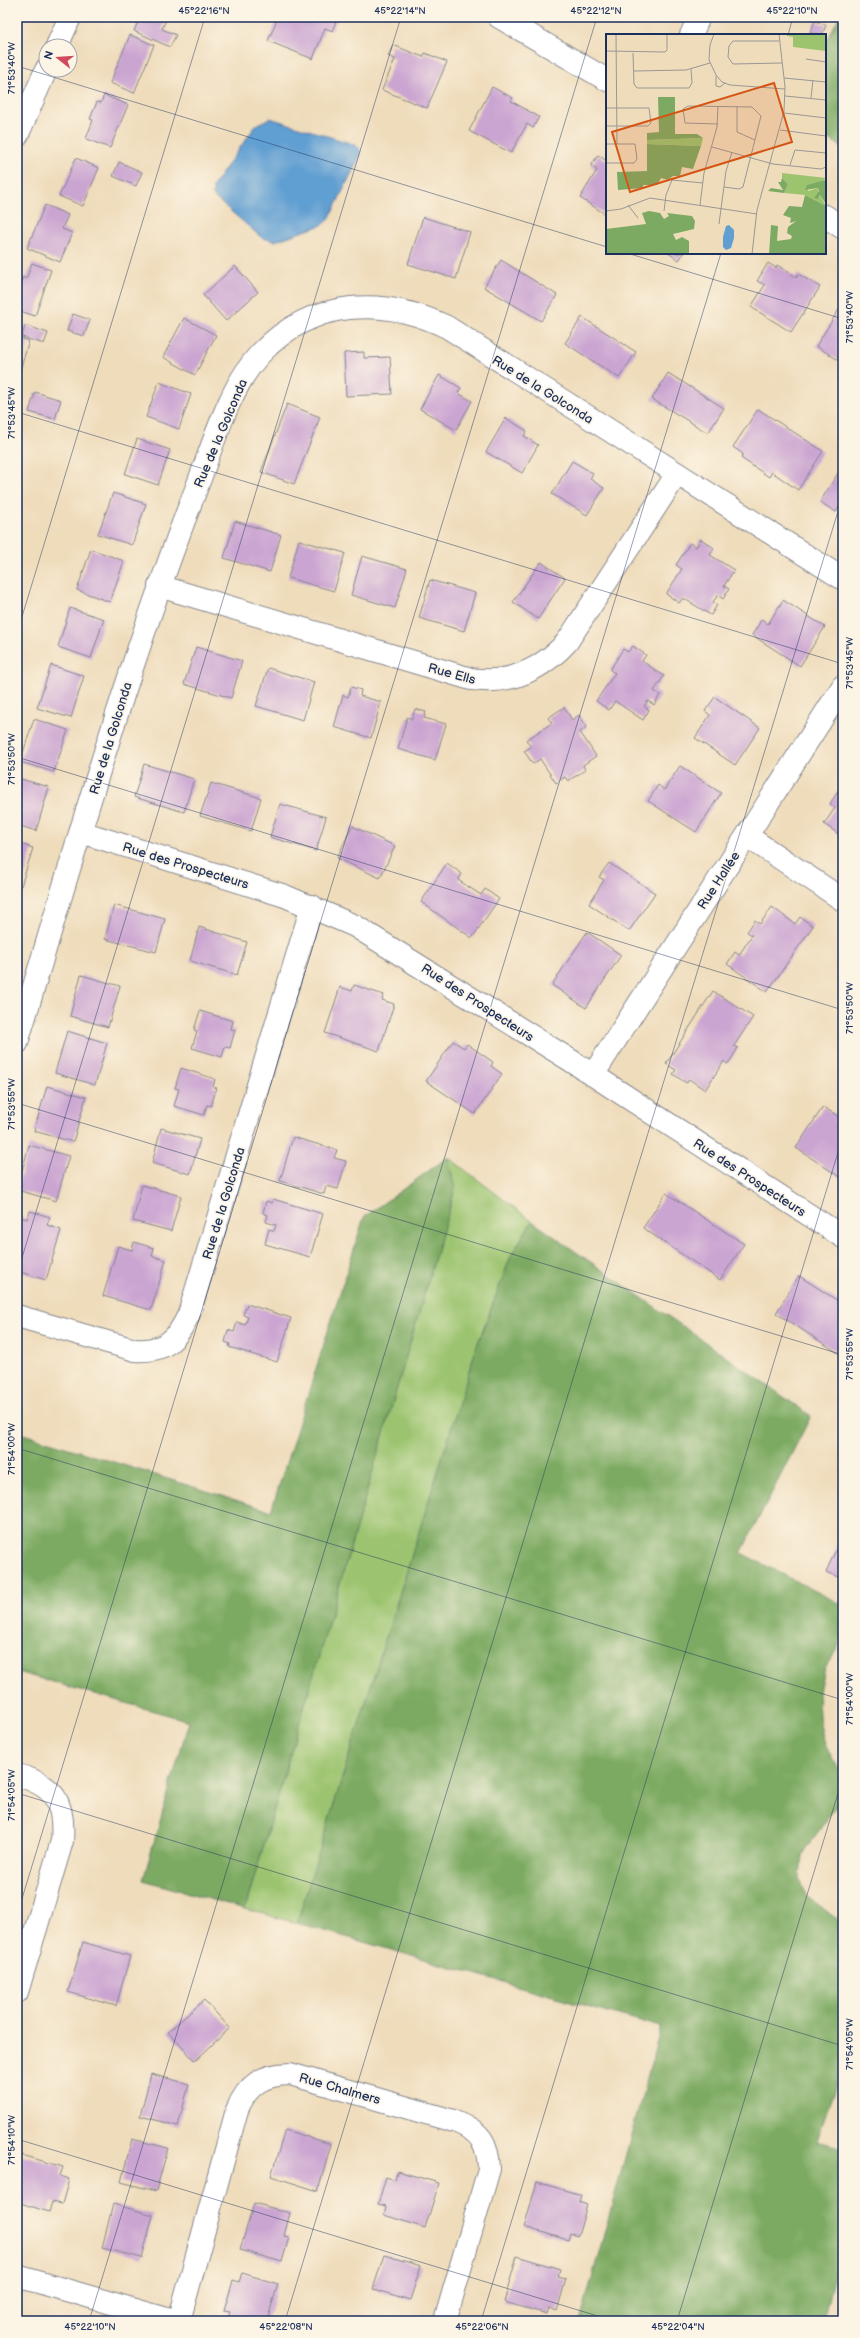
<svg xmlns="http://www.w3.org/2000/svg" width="860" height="2338" font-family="'Balsamiq Sans',sans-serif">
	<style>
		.green { fill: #9cc46f; stroke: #5c7a66 }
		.forest { fill: #7daa62; stroke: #4c6c60 }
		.water { fill: #619fd2; stroke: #3e6798 }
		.building { fill: #cba5d2 }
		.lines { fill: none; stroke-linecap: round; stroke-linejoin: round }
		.minor-casing { stroke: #85868c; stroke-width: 24 }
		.tertiary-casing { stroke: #85868c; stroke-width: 24 }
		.minor { stroke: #fff; stroke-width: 22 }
		.tertiary { stroke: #fff; stroke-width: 22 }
		.ticks { fill: none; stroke: #1b2f5e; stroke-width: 1; stroke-opacity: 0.45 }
		.labels { text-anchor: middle; stroke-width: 3.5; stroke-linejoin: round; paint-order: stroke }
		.street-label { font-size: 13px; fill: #1b2f5e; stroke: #fcf5e5 }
		.inset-road { fill: none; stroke: #9a9796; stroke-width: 1 }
		.view { fill: #d45514; fill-opacity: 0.15; stroke: #d45514; stroke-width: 2 }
		.inset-edge { fill: none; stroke: #1b2f5e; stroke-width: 2 }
		.neatline { fill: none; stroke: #1b2f5e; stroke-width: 1.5 }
		.ticks-label { font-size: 10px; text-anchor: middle; fill: #1b2f5e }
	</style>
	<rect width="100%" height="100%" fill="#fcf5e5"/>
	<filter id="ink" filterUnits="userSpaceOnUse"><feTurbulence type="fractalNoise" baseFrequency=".025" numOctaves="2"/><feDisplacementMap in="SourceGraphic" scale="8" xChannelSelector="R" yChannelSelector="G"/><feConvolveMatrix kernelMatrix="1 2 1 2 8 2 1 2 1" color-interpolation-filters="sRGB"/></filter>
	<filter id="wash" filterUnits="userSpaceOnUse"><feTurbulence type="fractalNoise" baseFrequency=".012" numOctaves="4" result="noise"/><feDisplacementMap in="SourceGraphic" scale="16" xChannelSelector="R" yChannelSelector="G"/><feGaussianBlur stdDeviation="0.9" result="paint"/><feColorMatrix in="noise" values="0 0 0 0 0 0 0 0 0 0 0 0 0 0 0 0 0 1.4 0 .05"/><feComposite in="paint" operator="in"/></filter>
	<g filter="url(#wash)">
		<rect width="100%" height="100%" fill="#efdcbb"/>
		<polygon class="green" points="448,1157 532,1221 511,1256 477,1346 297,1923 245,1909 455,1189"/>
		<g class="forest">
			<polygon points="839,17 843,17 843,148 825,136 825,44"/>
			<polygon points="448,1157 455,1189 245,1909 143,1880 189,1721 17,1672 17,1432 271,1511 364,1217"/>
			<path d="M532 1221 811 1416 741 1553 843 1605C843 1614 845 1624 843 1632 840 1647 828 1660 823 1674 813 1707 820 1748 843 1774V1796L802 1855 800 1878 806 1895 843 1924V2064L817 2141 843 2148V2241L824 2321H580L661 2027 297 1923 477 1346 511 1256Z"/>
		</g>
		<polygon class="water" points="270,118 353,144 360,149 360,156 329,219 322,225 275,241 262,238 213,196 213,186 256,125"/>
		<g id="blocks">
			<g class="building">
				<polygon points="140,17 167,17 162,29 176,35 170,47 134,31"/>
				<polygon points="278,17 331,17 337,19 332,31 325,28 313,59 268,41"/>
				<polygon points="815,21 826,25 822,35 810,33"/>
				<polygon points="130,35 154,45 134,93 110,83"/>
				<polygon points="393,45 423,57 425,53 447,62 427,108 382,90 395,59 388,56"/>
				<polygon points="492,87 513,98 511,101 539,117 533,128 527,124 511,153 469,131"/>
				<polygon points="104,95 128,105 110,148 86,139 93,120 90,119 97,102 101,103"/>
				<polygon points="598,155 607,161 607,215 580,198 597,170 591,166"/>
				<polygon points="76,158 99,168 83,206 59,196"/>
				<polygon points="119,162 142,172 136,186 113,176"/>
				<polygon points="45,205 68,215 62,229 72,233 60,262 27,248"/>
				<polygon points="423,217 470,232 456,279 408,264"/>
				<polygon points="668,253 684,253 679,260"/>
				<polygon points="501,260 557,295 541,321 484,287"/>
				<polygon points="32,263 51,270 35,316 17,310 17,293 23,277 26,279"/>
				<polygon points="768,263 776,268 777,265 796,277 798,274 820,287 791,332 751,307 765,285 757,281"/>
				<polygon points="235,266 258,292 226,321 203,295"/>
				<polygon points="843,303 843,363 816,346"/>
				<polygon points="73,314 90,320 84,336 67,331"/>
				<polygon points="582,317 636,352 619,378 565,343"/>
				<polygon points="184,318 216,335 195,375 163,357"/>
				<polygon points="25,325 48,333 44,344 22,337"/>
				<polygon points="17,337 29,341 17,380"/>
				<polygon points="364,352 364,358 390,357 392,394 346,396 344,353"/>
				<polygon points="668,373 724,408 708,433 652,399"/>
				<polygon points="439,375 461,388 458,393 472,401 456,430 420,409"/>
				<polygon points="159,382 191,394 179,429 146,417"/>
				<polygon points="35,392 61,400 55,419 29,412"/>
				<polygon points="287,404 320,417 294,484 261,472"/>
				<polygon points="758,409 823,451 798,490 772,472 769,477 741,458 743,454 733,447"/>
				<polygon points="506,418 527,431 524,436 538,445 522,473 486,452"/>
				<polygon points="137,439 170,450 158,485 125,474"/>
				<polygon points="572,461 593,473 590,479 604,488 587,515 552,494"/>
				<polygon points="843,465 843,501 836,512 820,502"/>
				<polygon points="113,493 146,504 132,545 98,534"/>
				<polygon points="235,521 281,535 270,572 224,558"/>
				<polygon points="701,539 714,548 710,555 734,570 724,586 729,589 723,599 718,595 713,602 717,605 711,615 683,598 679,603 666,594 682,569 676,565 690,543 696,547"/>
				<polygon points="299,540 345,553 334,591 288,578"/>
				<polygon points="91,549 124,561 110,602 77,590"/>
				<polygon points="362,556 407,569 395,608 351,595"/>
				<polygon points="541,562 565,578 538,619 513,602"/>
				<polygon points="430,580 475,593 464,631 419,618"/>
				<polygon points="783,600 825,627 800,666 752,635 762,619 768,624"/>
				<polygon points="70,608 104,619 91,658 58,647"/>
				<polygon points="633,646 646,655 642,661 664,676 654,691 660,695 654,705 648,701 644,706 649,710 643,720 615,701 609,710 596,701 615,673 610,670 623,649 628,652"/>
				<polygon points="196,647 242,661 231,698 184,684"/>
				<polygon points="51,665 84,676 71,718 37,708"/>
				<polygon points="268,668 314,682 303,720 256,706"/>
				<polygon points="351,687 361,690 360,696 381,702 371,738 334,727 343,695 348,697"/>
				<polygon points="715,697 760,728 735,765 695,738 710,715 705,711"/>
				<polygon points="564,707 572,720 579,715 587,727 580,732 596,756 583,765 585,770 568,781 565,777 556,783 540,759 533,764 524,751 531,747 526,740 552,723 548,718"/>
				<polygon points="415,709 426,712 424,718 446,724 435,760 398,749 407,717 412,719"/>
				<polygon points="34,719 68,730 54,772 20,762"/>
				<polygon points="144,764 194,779 184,812 134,797"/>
				<polygon points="680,766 721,793 696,832 648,801 658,785 664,790"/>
				<polygon points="17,778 49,787 36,831 17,825"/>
				<polygon points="211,783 261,798 251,831 200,816"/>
				<polygon points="838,791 843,794 843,837 824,824 835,808 830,804"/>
				<polygon points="280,804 326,817 316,851 270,837"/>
				<polygon points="352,826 395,846 380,878 337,858"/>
				<polygon points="17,843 33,848 21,886 17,885"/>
				<polygon points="447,863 462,874 458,880 481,895 485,889 499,899 472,938 421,902"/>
				<polygon points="609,863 655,893 629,931 589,904 604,880 599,877"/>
				<polygon points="114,905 165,919 156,952 105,939"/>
				<polygon points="772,907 795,924 800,917 813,926 767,992 727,964 735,952 739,955 752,935 747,932 755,920 760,924"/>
				<polygon points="199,927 247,942 237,975 190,961"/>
				<polygon points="587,932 621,955 586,1008 552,985"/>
				<polygon points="81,975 120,986 108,1027 70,1016"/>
				<polygon points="354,985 384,995 382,1000 394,1004 379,1051 325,1033 340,987 352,991"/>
				<polygon points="713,991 753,1017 734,1046 738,1048 730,1061 727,1064 724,1061 705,1090 689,1079 687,1083 683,1081 673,1074 676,1070 666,1064"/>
				<polygon points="200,1011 233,1021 231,1029 235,1030 230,1048 225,1047 222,1057 192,1048 197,1031 194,1030"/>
				<polygon points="67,1031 107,1043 95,1085 55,1073"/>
				<polygon points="453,1041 464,1048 467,1044 493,1062 491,1066 502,1074 475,1114 426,1081"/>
				<polygon points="181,1068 215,1079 213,1087 217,1088 215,1093 211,1106 207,1105 204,1115 174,1106 179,1089 175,1088"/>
				<polygon points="47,1086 86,1097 73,1142 34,1131"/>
				<polygon points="823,1107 843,1119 843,1179 796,1148"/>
				<polygon points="161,1128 200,1139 190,1174 152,1163"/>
				<polygon points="293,1137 337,1150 334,1158 346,1161 338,1189 326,1186 324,1194 280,1181"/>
				<polygon points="29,1145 69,1156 56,1201 17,1190"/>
				<polygon points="142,1185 181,1196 171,1231 133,1221"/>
				<polygon points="666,1193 744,1244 720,1280 643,1228"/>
				<polygon points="273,1199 323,1214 310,1257 265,1244 269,1229 274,1231 276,1225 266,1222 268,1215 263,1213 266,1201 272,1203"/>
				<polygon points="30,1211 50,1217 47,1225 61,1230 46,1280 17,1271 17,1216 27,1219"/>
				<polygon points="134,1242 154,1248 152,1256 166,1260 151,1310 103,1296 118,1246 132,1250"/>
				<polygon points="799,1276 843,1304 843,1356 776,1313"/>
				<polygon points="247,1304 291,1318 277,1362 229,1347 230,1344 225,1342 228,1330 234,1332 237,1322 245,1325 248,1317 243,1315"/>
				<polygon points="843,1534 843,1579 826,1572"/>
				<polygon points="83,1942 130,1956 116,2006 68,1992"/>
				<polygon points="204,2000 230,2028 195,2061 168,2032"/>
				<polygon points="151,2074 189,2084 178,2126 140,2116"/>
				<polygon points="285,2130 331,2144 318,2191 271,2176"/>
				<polygon points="132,2139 168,2148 156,2191 121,2182"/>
				<polygon points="22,2155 63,2167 60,2176 69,2179 62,2204 52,2202 49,2212 17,2202 17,2172"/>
				<polygon points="397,2171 439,2183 425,2228 384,2215 386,2206 378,2204 386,2177 395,2180"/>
				<polygon points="537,2182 581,2195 579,2202 587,2205 578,2236 570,2234 568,2240 524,2227"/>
				<polygon points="254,2203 290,2213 284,2236 289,2237 282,2262 240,2250"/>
				<polygon points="113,2204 153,2215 142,2258 102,2248"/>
				<polygon points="384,2255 421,2266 410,2300 373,2289"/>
				<polygon points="517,2256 560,2269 558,2277 566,2279 557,2311 549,2308 547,2314 504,2302"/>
				<polygon points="242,2273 278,2284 267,2321 227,2321 230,2312 224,2311 232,2284 233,2280 239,2282"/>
			</g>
		</g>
	</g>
	<g filter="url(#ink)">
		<use href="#blocks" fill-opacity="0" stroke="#85868c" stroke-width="1"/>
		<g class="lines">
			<defs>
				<g id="minor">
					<polyline points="691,35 699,17"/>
					<polyline points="57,46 70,17"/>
					<polyline points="17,136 46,70"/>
					<path d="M159 586 471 679C510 685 541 670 567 642L677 474"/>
					<polyline points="81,832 285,896 355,926 570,1060 843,1237"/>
					<polyline points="747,836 843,900"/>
					<path d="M17 1043C72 860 124 676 193 497 211 452 228 387 261 353 312 299 383 296 447 327L843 579"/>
					<polyline points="593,1075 843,686"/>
					<path d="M17 1316 135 1350C165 1352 177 1340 189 1314L312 906"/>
					<path d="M17 1775C55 1785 65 1803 62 1841L17 1992"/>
					<polyline points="17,2276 174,2321"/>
					<path d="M179 2321 237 2110C247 2085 263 2074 290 2074L457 2122C481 2132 488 2143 489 2169L445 2321"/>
				</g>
				<g id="tertiary">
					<polyline points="499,17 607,80"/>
					<polyline points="825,216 843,228"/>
				</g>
			</defs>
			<use href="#minor" class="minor-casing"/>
			<use href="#tertiary" class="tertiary-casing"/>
			<use href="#minor" class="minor"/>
			<use href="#tertiary" class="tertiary"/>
		</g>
	</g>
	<path class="ticks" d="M788 35 793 17M17 66 607 247M627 253 843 319M17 412 843 664M17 633 205 17M17 757 843 1010M17 1103 843 1355M17 1274 401 17M17 1448 843 1700M17 1793 843 2046M17 1915 597 17M17 2139 614 2321M89 2321 721 253M285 2321 843 495M481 2321 843 1136M677 2321 843 1777"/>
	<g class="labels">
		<g class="street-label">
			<text transform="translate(543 389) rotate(32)" y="5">Rue de la Golconda</text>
			<text transform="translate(220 433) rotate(-67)" y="5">Rue de la Golconda</text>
			<text transform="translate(452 673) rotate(15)" y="5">Rue Ells</text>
			<text transform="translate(110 738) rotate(-73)" y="5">Rue de la Golconda</text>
			<text transform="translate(186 865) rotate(17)" y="5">Rue des Prospecteurs</text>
			<text transform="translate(718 880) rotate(-57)" y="5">Rue Hallée</text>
			<text transform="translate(478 1002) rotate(33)" y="5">Rue des Prospecteurs</text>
			<text transform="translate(750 1177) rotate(33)" y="5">Rue des Prospecteurs</text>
			<text transform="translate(223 1203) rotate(-73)" y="5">Rue de la Golconda</text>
			<text transform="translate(340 2088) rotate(16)" y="5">Rue Chalmers</text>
		</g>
	</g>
	<g transform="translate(606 34)">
		<rect width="220" height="220" fill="#efdcbb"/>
		<path d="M181 0H220V17L187 13V3L181 2ZM97 104 95 112 41 110V106ZM176 139 220 144 214 150 201 151 202 157 212 154 213 164 214 161 220 172 199 161 178 159 182 150 176 144Z" fill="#9cc46f"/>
		<path d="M52 63H69V100H91L97 104 41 106V99L53 98ZM41 110 95 112 87 135 76 133 74 142H67L62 146 55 144 51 151H37V154L12 156 11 138 41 137ZM176 144 182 150 178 159 162 157 165 154 177 156 172 148H175ZM220 146V170L214 161 212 165 208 164 213 157 212 154 199 156 201 151ZM199 161 220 172V220H163L165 191 172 192 171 207 185 205 186 202 181 199 182 193 190 187 184 189 185 184 177 181 183 172 196 173ZM43 177 54 179 58 185 63 182 61 179 86 182 89 187 88 195 67 200 70 206 76 203 83 207V220H0V195L40 190 36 179Z" fill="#7daa62"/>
		<path d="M123 191 128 196V204L125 214 120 216 117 213V203L120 192Z" fill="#619fd2"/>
		<path class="inset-road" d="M10 0 11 110M108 0 104 11 103 26 110 41 116 48 124 51 179 55M173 7H127L123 12 122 23 127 30 176 29M0 17 59 18 61 16V0M27 19 28 50 31 54H83L86 49 85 35M200 25 220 28M28 37 80 36 104 29M110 42V52L114 53 119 49M178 44 220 48M179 62 220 66M205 64 207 46M131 72V98L149 106M0 74H43L45 89 42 92H0M178 79 220 84M112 90 79 89 77 75 82 72 146 73 155 82 137 153 133 155 118 153M174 96 220 102M0 110H29L31 125 28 129H0M106 113 167 130 215 135 220 133M184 131 189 116 220 119M22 171 32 184M94 171 98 139 111 93 112 72M0 177 15 175 44 164 151 180M58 177 60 161 66 146 97 149M113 190 120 137 126 118M146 220 151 176 178 77 179 53 173 0"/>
		<path class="view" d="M168 49 186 108 24 158 6 98Z"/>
		<rect width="220" height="220" class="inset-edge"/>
	</g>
	<rect width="860" height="2338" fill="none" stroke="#fcf5e5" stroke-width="44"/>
	<g transform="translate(58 58) rotate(287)"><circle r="19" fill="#fcf5e5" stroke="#a2a6af"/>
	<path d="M0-3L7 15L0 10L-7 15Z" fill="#d1495b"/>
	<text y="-6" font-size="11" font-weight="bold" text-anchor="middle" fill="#1b2f5e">N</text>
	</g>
	<rect x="22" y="22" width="816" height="2294" class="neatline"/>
	<g class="ticks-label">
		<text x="204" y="14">45°22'16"N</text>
		<text x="400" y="14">45°22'14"N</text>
		<text x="596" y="14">45°22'12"N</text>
		<text x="792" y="14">45°22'10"N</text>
		<text transform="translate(11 68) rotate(-90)" y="4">71°53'40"W</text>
		<text transform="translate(849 317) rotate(-90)" y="4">71°53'40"W</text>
		<text transform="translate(11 413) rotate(-90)" y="4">71°53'45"W</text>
		<text transform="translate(849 663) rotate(-90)" y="4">71°53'45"W</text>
		<text transform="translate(11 759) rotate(-90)" y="4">71°53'50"W</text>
		<text transform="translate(849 1008) rotate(-90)" y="4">71°53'50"W</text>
		<text transform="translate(11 1104) rotate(-90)" y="4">71°53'55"W</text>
		<text transform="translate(849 1354) rotate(-90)" y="4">71°53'55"W</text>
		<text transform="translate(11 1449) rotate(-90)" y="4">71°54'00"W</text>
		<text transform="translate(849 1699) rotate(-90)" y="4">71°54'00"W</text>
		<text transform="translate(11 1795) rotate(-90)" y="4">71°54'05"W</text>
		<text transform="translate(849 2044) rotate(-90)" y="4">71°54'05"W</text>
		<text transform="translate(11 2140) rotate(-90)" y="4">71°54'10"W</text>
		<text x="90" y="2330">45°22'10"N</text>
		<text x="286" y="2330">45°22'08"N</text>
		<text x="482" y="2330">45°22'06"N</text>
		<text x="678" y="2330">45°22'04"N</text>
	</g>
</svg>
